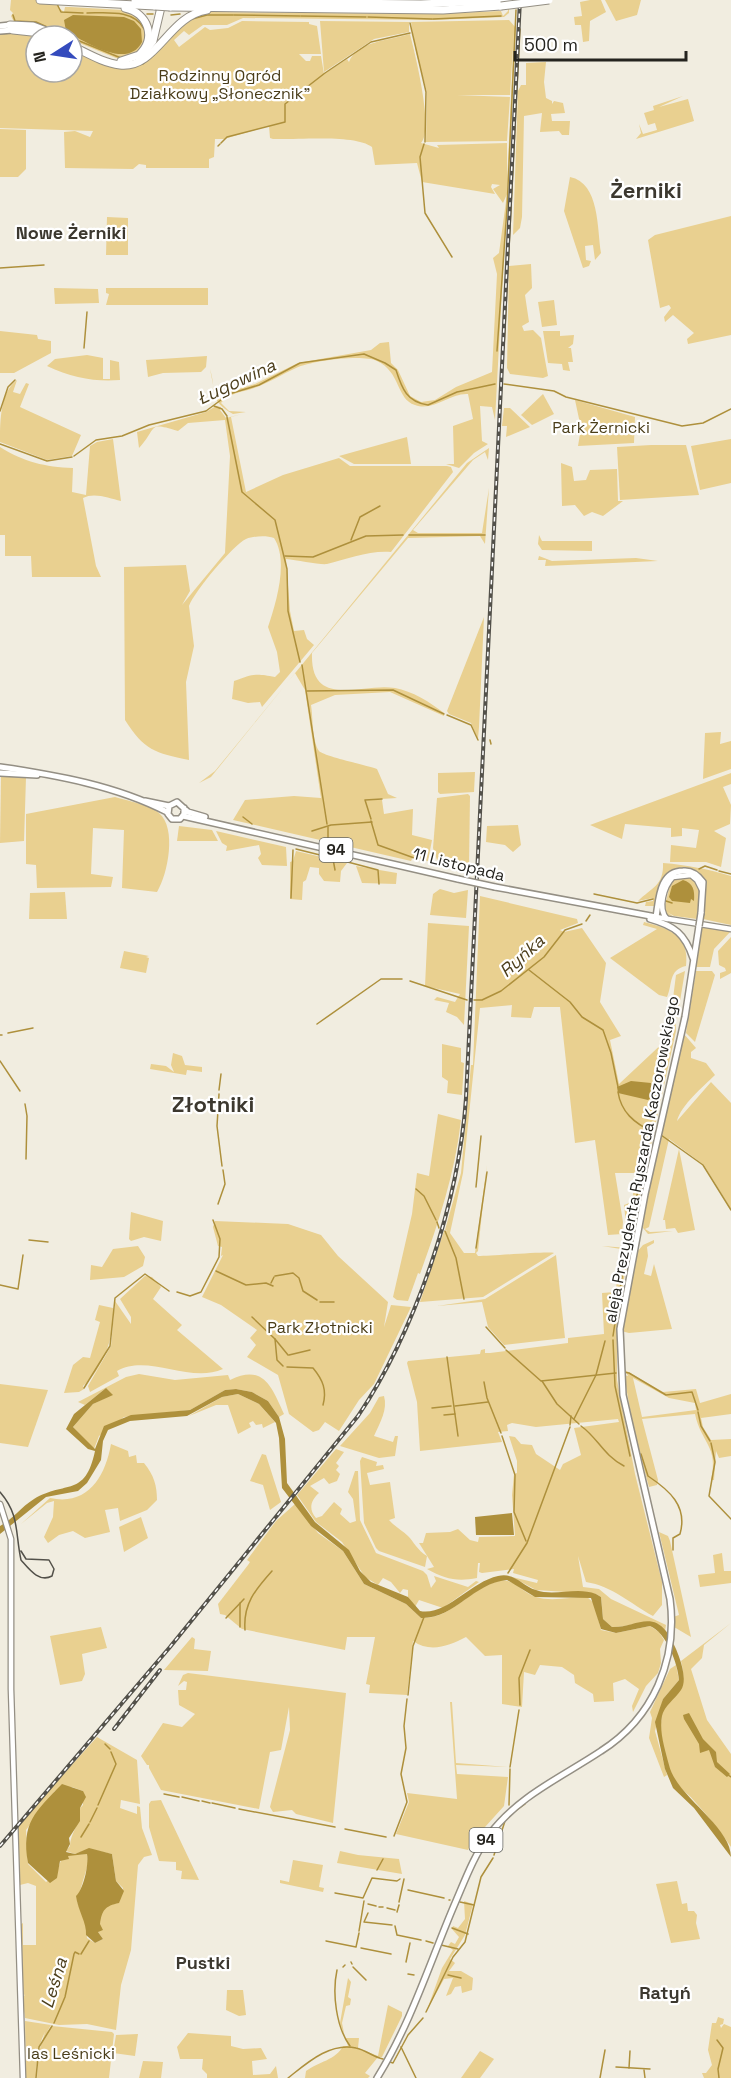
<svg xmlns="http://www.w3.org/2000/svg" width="731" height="2078" font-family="'Space Grotesk',sans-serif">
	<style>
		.green { fill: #e9d090; fill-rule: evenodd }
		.water { fill: #ae903c }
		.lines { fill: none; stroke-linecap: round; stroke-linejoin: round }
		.stream { stroke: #ae903c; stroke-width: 1.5 }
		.secondary-casing { stroke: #948f84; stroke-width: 7 }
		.primary-casing { stroke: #948f84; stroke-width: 8 }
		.motorway-casing { stroke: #948f84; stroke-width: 9 }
		.secondary { stroke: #fff; stroke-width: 4.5 }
		.primary { stroke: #fff; stroke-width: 5 }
		.motorway { stroke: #fff; stroke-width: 7 }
		.tram { stroke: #53514a; stroke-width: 1.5 }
		.rail-casing { stroke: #53514a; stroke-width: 4 }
		.rail { stroke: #fff; stroke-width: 1.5; stroke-dasharray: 4.5; stroke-linecap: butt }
		.primary-bridge-casing { stroke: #948f84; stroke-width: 8; stroke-linecap: butt }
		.motorway-bridge-casing { stroke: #948f84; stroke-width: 9; stroke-linecap: butt }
		.primary-bridge { stroke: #fff; stroke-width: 5 }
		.motorway-bridge { stroke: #fff; stroke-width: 7 }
		.labels { text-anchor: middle; stroke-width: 4.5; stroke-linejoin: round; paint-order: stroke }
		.shield { fill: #fff; stroke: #666662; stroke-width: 1.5 }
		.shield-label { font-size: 15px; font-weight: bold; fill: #25241f }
		.park-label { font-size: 16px; fill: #4a3d19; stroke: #fff }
		.street-label { font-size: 16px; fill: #25241f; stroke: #fff }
		.neighbourhood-label { font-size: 18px; font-weight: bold; fill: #3c382f; stroke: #fff }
		.water-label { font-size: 18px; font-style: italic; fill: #4d3f1c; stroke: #fff }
		.district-label { font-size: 22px; font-weight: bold; fill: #3c382f; stroke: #fff }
	</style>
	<rect width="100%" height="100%" fill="#f1ede0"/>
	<g class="green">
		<polygon points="11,0 59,0 59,8 64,12 65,7 70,7 123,10 140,18 147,35 139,53 121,59 116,58 72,40 72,36 63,36 40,26 14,22 11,16 13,13 10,10"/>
		<path d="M507 0H509V13L504 17 434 20 243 18 227 25H203L189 35 184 31 174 40 179 47 205 27 210 30 228 28 242 21 309 22V24L317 26 321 54H299L306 61H310L312 56H321L324 74 347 59 349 62C357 41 391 40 410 34 415 54 434 129 421 143L439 148 437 145 507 143V183L514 32 510 95H457L510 97 507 141 426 142 427 92 416 52 411 22 509 20 516 28 495 420 492 407 480 406 482 441 488 444 474 453 459 468 446 464H454L453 426 473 419 468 394C449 393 434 412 415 405 396 399 401 372 377 361 362 354 311 361 296 368 282 374 269 383 254 388 243 392 228 393 221 403L229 411 246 412 233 414C208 400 217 392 210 369L216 400 232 391 255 384 298 363 371 350 380 343 389 342 391 363 398 370 410 396 421 402 435 400 456 387 492 372 497 274 493 258 499 253 507 194 503 203 493 189 500 185 492 184 491 187 495 194 422 182 417 163 375 165 372 147C355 134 297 140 273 139L270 138 269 126 224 139H215L214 157 209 159V168H146V165L139 164 133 169 65 168 64 132 75 131 90 137 93 131 0 128V33L16 32 43 36H36V72H72V49L103 63 137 66 185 20 208 12 433 14 501 11 503 16 508 11Z"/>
		<polygon points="590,0 601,0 606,12 590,21 589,41 583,42 581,25 575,25 574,17 582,16 580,2"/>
		<polygon points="605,0 641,0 637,15 616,21"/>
		<polygon points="320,21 409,22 409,32 374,39 324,72"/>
		<polygon points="546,62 544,82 546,98 552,101 552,104 554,101 563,103 565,113 551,114 552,121 570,121 569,135 562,135 559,131 540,132 542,113 524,116 522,217 520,228 513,235 518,91 521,85 526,85 526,63"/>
		<polygon points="683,96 659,107 688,99 694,121 636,139 641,133 639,124 643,134 657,130 655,123 648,125 644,113 654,110 653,106"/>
		<polygon points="0,129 26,130 26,169 18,177 0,177"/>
		<path d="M570 177C600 183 597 229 601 253L595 260 593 245 585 246 586 260 591 261 589 266 583 268 564 211Z"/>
		<polygon points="731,216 731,335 688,344 687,339 694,333 673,315 665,322 664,317 671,308 669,305 660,308 648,240 655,235"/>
		<polygon points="107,217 128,218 128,255 106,255"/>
		<polygon points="531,264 532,288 525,295 529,322 522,326 524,331 533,330 541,338 548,376 543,378 510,374 507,368 509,266"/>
		<polygon points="54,288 98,289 99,303 55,304"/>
		<polygon points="106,288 208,288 208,305 106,305 109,294 106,293"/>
		<polygon points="554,300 557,325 542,327 538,302"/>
		<polygon points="0,331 37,335 38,339 51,341 51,353 14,373 0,373"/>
		<polygon points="543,331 560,331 560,336 574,335 573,344 568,348 571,348 573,362 568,362 570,371 563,370 562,364 548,363"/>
		<path d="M87 355 103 358V379H110V360L119 362 120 380C96 382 72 378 47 366L55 359Z"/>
		<polygon points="207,356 206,367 201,372 163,373 148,377 146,360"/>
		<path d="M17 380 13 392 20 394 26 383 29 384 20 407 81 435 72 456 47 460 0 442C0 422 0 392 17 380Z"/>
		<polygon points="543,394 554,414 532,425 521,415"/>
		<polygon points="575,400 635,417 634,443 578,446 581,428"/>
		<path d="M216 406 221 407 220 410 226 418 242 414 231 417 246 492 283 475 339 458 350 466H447L451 467 453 472 391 552C371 550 346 559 327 564 320 565 297 560 286 559L290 611 294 631 304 630 307 639 314 645 262 707 260 702 248 703 232 699 234 681C253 674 255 673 275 677L280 672 277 652 268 627C276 603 289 561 274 538 266 535 254 536 246 539 233 545 194 592 189 606L194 646 186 682 189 760C155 753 144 750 125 720L124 567 186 565 190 591 182 605 225 553 230 456 225 420 188 423 178 431C146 421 158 428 139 448L137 432 206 412Z"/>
		<polygon points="504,408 510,408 530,427 506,437 507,426 502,426"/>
		<polygon points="407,437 411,464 354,464 339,456"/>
		<path d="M113 439 121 501C109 498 94 492 83 498L96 566 101 577H32L31 556H5V535H0V447C24 462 45 467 73 468L72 492 86 495 90 446 97 442Z"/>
		<polygon points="731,439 731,483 700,490 691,446"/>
		<polygon points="651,445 686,445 699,495 620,500 617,447"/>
		<path d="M489 448 488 460 485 452 473 460 413 530 418 533H482L489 488 485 544 480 536 408 538 312 653C310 711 363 682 395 688 412 691 430 702 444 713V716L390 692 335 695 311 705C313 717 312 741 319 751 323 756 366 765 377 769L388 794 397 798 366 800H382L384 814 413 809 412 835 432 840 428 861 413 857 411 861 233 820 245 800 294 796 321 798 305 690 295 673 211 777 199 783 215 771 467 463Z"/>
		<polygon points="561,463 572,467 574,481 586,480 590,470 617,469 618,501 623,501 603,516 592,512 584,516 575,505 562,506"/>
		<polygon points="539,535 542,541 592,541 592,551 542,550 538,544"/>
		<polygon points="539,556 552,561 636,558 658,561 545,566 546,560 538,560"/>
		<polygon points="484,617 479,727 478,739 471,723 449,714 447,711"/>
		<polygon points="721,732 720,744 731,741 731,769 703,779 705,733"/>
		<polygon points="475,772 474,792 440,794 438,792 438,773"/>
		<polygon points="731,773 731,784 723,787 731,805 730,824 714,831 726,838 721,867 706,862 670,862 671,845 696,848 699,830 682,828 682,836 671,837 671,828 625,824 622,839 590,825"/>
		<polygon points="1,775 26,777 24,841 0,843"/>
		<polygon points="468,794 470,796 469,868 437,860 433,848 437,798"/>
		<path d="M115 797C128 801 150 805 159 813 177 828 168 874 157 892L122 888 124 830 93 828 91 874 113 877 111 887 37 888 36 865 26 864V814Z"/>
		<polygon points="518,825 521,845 513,852 505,845 486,842 487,826"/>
		<polygon points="179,826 212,830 218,841 177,841"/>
		<polygon points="216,831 286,847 287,866 262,865 258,858 261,854 259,845 226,851 227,846 222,843"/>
		<polygon points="296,851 347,863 341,871 340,882 324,881 319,874 319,868 310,867 306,880 303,882 302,900 290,899 290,862 293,861"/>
		<path d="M663 863C688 865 707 869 731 876V925L703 919 706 891 700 875 662 880 655 906H645L646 902 653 901V898L638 901C651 888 664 886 663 863Z"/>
		<polygon points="356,866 397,873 396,884 362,883"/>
		<polygon points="682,876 692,878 700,888 697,919 674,916 667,912 674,917 666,915 664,909 671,881"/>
		<polygon points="440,889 454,893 468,890 466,918 430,915 433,894"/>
		<polygon points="65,892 67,919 29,919 30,893"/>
		<path d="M480 896 577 919 578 923 560 930 564 932 582 928 606 963 600 1002 621 1036 610 1040 619 1084 667 1039 656 1093 658 1094 670 1046 672 1009 675 1012 676 1031 632 1231 623 1236 627 1233 624 1205 632 1202 634 1186 637 1182 635 1173H615L623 1222 622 1234 608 1235 595 1140 575 1143 560 1007H534L531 1018 511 1017 512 1005 480 1008 463 1173 450 1233 464 1253H475L487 1165 478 1251 476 1253 478 1256C490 1256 550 1251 554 1253L483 1297 420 1302 444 1231H447L445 1230 461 1173 471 1065H473Z"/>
		<path d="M644 922C669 928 690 936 686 966 668 970 673 984 667 997L659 995 610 958 657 929 643 925Z"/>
		<polygon points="428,923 469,926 464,1025 457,1017 446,1012 449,1003 434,1000 437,997 455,1002 460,994 425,986"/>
		<polygon points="702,926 731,931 714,949 710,967 695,967"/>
		<polygon points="731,937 731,973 720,979 720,973 726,971 725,968 719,965 718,951"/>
		<polygon points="124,951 149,956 146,957 149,958 146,973 120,968"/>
		<polygon points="685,971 677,1019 676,1010 672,1006 676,975"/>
		<polygon points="696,971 712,971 715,975 695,1042 686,1033"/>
		<path d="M684 1034 696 1048 691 1052V1058L706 1063 715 1075C703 1087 681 1105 677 1121L711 1082 731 1103V1209L704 1165 669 1139 649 1227 645 1229 650 1232 673 1231 648 1234 643 1228 646 1195Z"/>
		<polygon points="442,1044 461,1048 461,1062 464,1063 462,1095 447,1093 448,1081 442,1077"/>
		<polygon points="173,1053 182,1056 185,1065 202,1067 202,1072 187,1070 186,1075 150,1069 151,1064 166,1066 174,1072 171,1065"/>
		<path d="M438 1114 461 1120C455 1174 438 1224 420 1274L418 1273 408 1301 397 1300 393 1297 412 1214 417 1173 429 1176Z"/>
		<polygon points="679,1149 695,1230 678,1233 675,1228 666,1229 665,1220 663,1220"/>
		<polygon points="131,1212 163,1221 161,1241 144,1237 131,1241 129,1239"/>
		<polygon points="215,1221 288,1224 321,1235 338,1256 388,1302 384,1327 391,1305 411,1307 374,1384 359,1400 339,1431 325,1422 319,1430 313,1432 289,1414 278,1375 247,1357 256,1345 250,1338 257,1330 221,1305 202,1297 223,1255 221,1256 222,1247 218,1246 213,1227"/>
		<polygon points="654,1240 654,1243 647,1247 648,1256 644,1274 651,1276 654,1264 672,1329 629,1333 621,1331 637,1252 643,1245"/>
		<polygon points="138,1246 145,1257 143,1266 124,1277 90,1280 91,1265 102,1267 113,1249"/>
		<path d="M602 1246 629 1248 617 1322V1380L635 1474 662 1582V1605L653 1616C631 1604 612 1586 586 1582L578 1556 583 1587 599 1589 611 1599 666 1625 665 1631C649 1614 632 1628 612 1627L603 1619 601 1597 596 1594 536 1590 512 1577 537 1583 538 1580 513 1573 514 1569 482 1573 479 1572 480 1563H478L477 1578C457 1582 445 1579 427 1569L434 1567 419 1543H423L426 1533 450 1532 458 1529 470 1540 478 1542 479 1537 515 1536 512 1495 514 1474 517 1473V1461L509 1436 515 1437 521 1444 532 1445 536 1454 560 1470 563 1464 581 1455 574 1428 619 1422 618 1419 536 1427 512 1423 507 1425 508 1431 498 1432 502 1442 420 1451 417 1402 407 1363 408 1361 480 1354 481 1350 485 1349V1353H490L568 1343V1338L604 1334 602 1293 615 1292 622 1259 621 1249Z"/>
		<polygon points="556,1255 565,1338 504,1345 488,1327 482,1302 437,1306 485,1299"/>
		<path d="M145 1276 152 1277 161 1287 153 1299 182 1325 177 1330 223 1369C189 1384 148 1353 117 1371L119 1376 90 1392 88 1386 111 1346 115 1301 131 1324V1317L120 1299Z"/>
		<path d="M99 1305 113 1308C115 1335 104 1368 83 1386L84 1389 79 1392 64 1393 73 1365 83 1357 90 1358 100 1322 95 1320Z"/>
		<path d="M625 1370 663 1392 696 1389 700 1403 731 1394V1414L701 1418 703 1427 711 1440 731 1439V1456L719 1458 716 1451 714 1480H711C719 1446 701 1443 695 1414L642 1419 658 1480 657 1485 649 1487 634 1432 624 1375 628 1376ZM633 1378 669 1398 695 1403 696 1410 642 1417Z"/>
		<path d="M139 1374 175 1380 228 1375 230 1380C264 1363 272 1388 284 1414L279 1417 268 1401 252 1392 236 1389 225 1390 190 1410 124 1417 99 1436 94 1449 73 1427 93 1404 103 1399 106 1388 85 1405 78 1402 126 1377Z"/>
		<polygon points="0,1384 48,1390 28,1447 0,1443"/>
		<polygon points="238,1394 259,1404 275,1422 263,1428 262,1424 256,1425 253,1421 249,1423 251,1427 238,1434 228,1405 216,1405 189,1416 222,1397"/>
		<path d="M384 1396C388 1409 380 1423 374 1436L393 1442 395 1436H398L395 1456 379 1458 340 1446 370 1413 379 1397Z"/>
		<path d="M111 1444 128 1451 129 1457 136 1455 137 1463H144C154 1475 157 1486 157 1500L147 1510 120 1521 118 1508 105 1510 110 1532 85 1538 73 1531 59 1535 48 1543 44 1537 53 1517 54 1501 47 1503 21 1524 50 1498C87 1506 105 1478 111 1444Z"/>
		<path d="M336 1449 344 1452 336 1463 339 1466 336 1470 340 1474 337 1481 329 1484 324 1478 310 1486 319 1493C311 1500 308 1509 316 1518L322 1516 334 1502 342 1509 340 1514 350 1523 356 1521 353 1499 348 1492 355 1471H358L360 1520 376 1553 423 1571 427 1575 431 1588 436 1581 434 1576 468 1587 476 1581 479 1582 443 1608 419 1600 415 1607 408 1597V1590L403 1589 400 1593 391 1582 383 1578 378 1585 365 1577 342 1542 316 1522 297 1495Z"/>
		<polygon points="262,1454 266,1455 281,1502 270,1510 263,1485 250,1481"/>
		<path d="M362 1457 377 1462 376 1466 383 1465 384 1469 367 1473 370 1485 390 1482 395 1518 389 1520C395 1527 402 1530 408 1536 414 1542 417 1550 427 1556L425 1567 379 1551 376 1548 364 1523 360 1461Z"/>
		<path d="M295 1504 318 1533 343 1551 364 1584 406 1604 421 1618C453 1619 469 1588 499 1581 515 1578 522 1593 536 1597 551 1602 571 1597 587 1597L594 1603 601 1630 616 1633 650 1626 659 1632 664 1640 660 1649 661 1663 658 1673 646 1686 633 1712 632 1706 639 1689 625 1679 613 1683 614 1701 594 1702 593 1694 575 1683 574 1675 562 1667 540 1665 535 1675 524 1672 522 1707 502 1704V1655L485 1656 466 1637C449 1646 430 1653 413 1641L407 1695 369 1693 370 1685 366 1684 375 1637H347L345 1650 242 1629 225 1615 220 1614 218 1604 248 1565 250 1562 247 1560 276 1521Z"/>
		<polygon points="141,1517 148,1538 124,1552 119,1527"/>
		<polygon points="659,1532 668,1536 670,1541 691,1637 674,1627 673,1617 679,1615"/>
		<polygon points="722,1553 724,1571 731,1571 731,1583 700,1587 698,1575 715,1573 713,1555"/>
		<path d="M731 1623 704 1645 702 1658 691 1669 707 1720 731 1754V1847C721 1832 708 1816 696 1803 690 1795 682 1790 676 1783 665 1767 658 1734 662 1715 668 1690 690 1698 681 1661Z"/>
		<polygon points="101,1627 107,1648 82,1654 85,1674 82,1681 60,1685 50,1636"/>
		<polygon points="192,1637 195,1639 194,1649 211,1651 208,1671 164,1670"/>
		<polygon points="676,1665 679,1680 663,1699 655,1731 667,1775 664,1777 649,1738 652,1718 650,1712 670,1669"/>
		<polygon points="188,1673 346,1693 333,1823 296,1814 292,1810 273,1812 270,1807 290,1730 289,1707 281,1750 270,1752 259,1809 161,1790 149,1768 149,1765 147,1765 141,1756 163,1723 182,1727 195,1714 179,1705 178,1690 186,1690 187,1682 184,1681 178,1686 183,1675"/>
		<polygon points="450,1702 452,1702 456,1763 508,1767 456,1765 457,1774 508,1777 504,1806 476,1837 468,1850 396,1834 409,1802 407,1793 457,1799"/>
		<path d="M97 1737 137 1760 140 1804 121 1800 120 1808 137 1814V1806L140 1807 142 1828 152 1855 144 1857 138 1865 131 1950 121 1985 116 2030 87 2024 59 2025 25 2018 22 1997 25 1995 22 1994 20 1925 23 1923V1945H36V1886L28 1883 20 1885 18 1825ZM72 1787 83 1791V1805L80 1808C81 1824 70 1833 70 1846L66 1851 75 1854 89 1849 112 1854 116 1881 123 1888C123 1903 112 1900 104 1908 99 1914 99 1925 98 1932L103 1939 95 1943 87 1938 86 1924 77 1901 88 1864 87 1854 68 1855V1859L61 1860 56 1875 46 1882 28 1864 26 1830 55 1791Z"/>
		<polygon points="161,1800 199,1880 181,1879 182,1871 176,1870 176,1862 159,1861 149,1827 149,1804 151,1801"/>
		<polygon points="340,1851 358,1855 399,1859 402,1874 337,1863"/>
		<polygon points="293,1860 323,1865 319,1887 324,1888 323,1892 280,1883 280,1880 289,1882"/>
		<polygon points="677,1881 682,1904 687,1903 688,1911 694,1911 697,1915 696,1923 700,1939 671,1943 656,1884"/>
		<polygon points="464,1901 473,1904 465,1935 450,1959 455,1963 449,1971 461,1971 473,1978 472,1990 462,1993 461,1986 455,1987 451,1994 446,1996 453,1978 444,1979 427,2010 442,1968 453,1950 448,1946 451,1942 455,1944 459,1937 452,1929 453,1926 458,1928 465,1919"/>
		<path d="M348 1978 351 1982 348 1997 351 1999 350 2005 346 2006 342 2023 345 2038H359L358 2048 378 2056 388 2005 402 2012V2016L382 2057H378L365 2073 370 2076 368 2078H305L306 2071C318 2062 336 2060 343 2046H348L340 2023Z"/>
		<polygon points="227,1990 243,1990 246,2015 239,2016 226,2010"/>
		<polygon points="718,2017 724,2019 723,2024 720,2025 721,2028 724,2024 731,2027 731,2078 704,2078 702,2073 706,2073 712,2065 708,2050 712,2023 716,2023"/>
		<path d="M25 2021 51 2025 47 2032 52 2026 112 2032 114 2034 109 2078H37L38 2055 45 2032C37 2047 37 2064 36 2078H26Z"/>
		<polygon points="188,2033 231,2036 231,2046 243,2049 261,2048 267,2059 252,2061 253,2075 270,2074 276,2066 278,2078 207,2078 207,2074 202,2069 203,2059 180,2059 177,2047"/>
		<polygon points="138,2034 135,2056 113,2053 116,2035"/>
		<polygon points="480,2051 494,2059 480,2078 461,2078"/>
		<polygon points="143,2061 163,2062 161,2078 139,2078"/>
	</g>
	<g class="water">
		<path d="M73 15 124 17 134 21 141 29 142 42C128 70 85 42 66 31L64 20Z"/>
		<path d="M683 880C693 883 695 890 694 901L691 899 690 903 672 901 669 897 672 886Z"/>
		<polygon points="631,1081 651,1083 655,1088 651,1090 655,1091 654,1096 648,1100 618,1093 617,1087"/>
		<path d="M106 1388 113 1395 93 1404 73 1427 95 1449 104 1426 131 1415 190 1410 225 1390 236 1389 252 1392 268 1401 279 1417 285 1439 287 1483 315 1522 349 1550 360 1571 371 1582 408 1597 420 1611C447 1616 470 1582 498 1576 515 1572 522 1586 536 1590 555 1597 576 1586 596 1594L601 1597 603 1619 612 1627C633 1628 650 1611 666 1631 675 1643 690 1677 681 1690 675 1699 664 1706 662 1716 659 1732 665 1749 669 1765 676 1796 731 1826 731 1857L694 1808 673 1788 665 1769 655 1722 663 1699 679 1680C678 1664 666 1632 650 1626L616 1633 601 1629 591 1598 535 1597 507 1580C473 1583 455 1619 421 1618L406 1604 364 1584 343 1551 311 1526 282 1488 279 1438 276 1423 259 1404 238 1394 222 1397 187 1416 130 1421 108 1430 103 1441 101 1460 87 1483 78 1491 46 1497 0 1534V1526C13 1519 21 1507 34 1499 66 1480 85 1498 95 1451L88 1449 66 1429 74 1414Z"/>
		<polygon points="512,1513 514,1535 476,1535 475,1517"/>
		<polygon points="689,1713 703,1739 716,1752 717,1762 730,1774 727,1777 715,1767 709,1750 700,1753 699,1744 684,1719 683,1715"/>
		<path d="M62 1784 83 1791 86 1797 80 1808V1821L69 1838 70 1844 66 1852 75 1854 89 1848 112 1854 116 1881 124 1891 119 1903C105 1906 102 1910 100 1924L103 1930 98 1932 103 1939 95 1943 86 1935C87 1923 78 1911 76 1896 83 1890 89 1866 87 1854L68 1856 69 1859 60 1861 57 1878 50 1883 28 1863C21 1823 35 1812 62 1784Z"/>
	</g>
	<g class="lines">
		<g class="stream">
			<polyline points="57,4 61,12 83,13"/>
			<path d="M87 13C106 13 134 9 144 29"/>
			<polyline points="147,14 153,14"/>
			<polyline points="13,15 15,21 36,22 67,36"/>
			<polyline points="171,15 180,14"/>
			<polyline points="234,15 300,16"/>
			<polyline points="301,16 366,17"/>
			<polyline points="368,17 432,19"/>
			<polyline points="192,19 207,15 233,15"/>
			<polyline points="433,19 501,16"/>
			<polyline points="410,23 426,92 425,142"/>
			<polyline points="0,34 11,33"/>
			<polyline points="72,38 121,58"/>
			<polyline points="120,68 143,64 154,55"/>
			<polyline points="221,143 227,137 285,122 285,104 325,73 371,42 410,33"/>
			<polyline points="424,144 420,157 425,213 452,257"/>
			<polyline points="218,146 220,144"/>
			<polyline points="0,268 44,265"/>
			<polyline points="84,348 87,312"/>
			<polyline points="504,348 520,29"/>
			<polyline points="497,351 507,208 516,10"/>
			<polyline points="504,384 554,391 566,397 682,426 703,423 731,409"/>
			<polyline points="214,406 222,409 227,416"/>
			<polyline points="0,411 8,387 15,380"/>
			<polyline points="227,417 242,492 275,520 287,569 288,611 300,662"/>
			<polyline points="0,444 47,461 72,457"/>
			<path d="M74 456 96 440 122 436 149 425 206 411 229 394 259 385 300 363 364 354 385 363 396 370C402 389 407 402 428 405L457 392 495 384"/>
			<polyline points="409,535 485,535"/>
			<polyline points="351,540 360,517 380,506"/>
			<polyline points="285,556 313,557 366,536 403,535"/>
			<polyline points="302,665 327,824"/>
			<polyline points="307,691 393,690 444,714"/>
			<polyline points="447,715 471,725 478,740"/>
			<polyline points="490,740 491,744"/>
			<polyline points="243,817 252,824"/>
			<polyline points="371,819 365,800 382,799"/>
			<polyline points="371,821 378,845 417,859"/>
			<polyline points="312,831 331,825 372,822"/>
			<polyline points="328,843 328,827"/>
			<polyline points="296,849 324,856"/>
			<polyline points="325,854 325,856 378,870 379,884"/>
			<polyline points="333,859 335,870"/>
			<polyline points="699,869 705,866 717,870"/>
			<polyline points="719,871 731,874"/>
			<polyline points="594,894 637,903 653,899"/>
			<polyline points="291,898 293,850"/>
			<polyline points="666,901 672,903"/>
			<polyline points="586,921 590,915"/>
			<polyline points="529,970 570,1002 582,1017 603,1030 611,1053 618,1087"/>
			<polyline points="410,981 467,1000"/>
			<polyline points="474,1000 482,1000 501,991 544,957 565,930 582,924"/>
			<polyline points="317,1024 381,979 402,979"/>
			<polyline points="8,1033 33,1028"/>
			<polyline points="0,1035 2,1035"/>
			<polyline points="0,1061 20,1091"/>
			<polyline points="219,1090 221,1074"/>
			<path d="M618 1092C621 1112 634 1123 653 1132"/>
			<polyline points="219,1094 217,1126 222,1166"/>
			<polyline points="25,1104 27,1116 26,1159"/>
			<polyline points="661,1135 703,1165 731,1210"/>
			<polyline points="476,1187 481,1136"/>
			<polyline points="416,1189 424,1196 436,1220"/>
			<polyline points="218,1204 225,1184 223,1170"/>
			<polyline points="437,1222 439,1228"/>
			<polyline points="445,1231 456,1258 464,1299"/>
			<polyline points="629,1231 650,1137"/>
			<polyline points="29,1240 48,1242"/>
			<polyline points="476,1248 487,1172"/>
			<polyline points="216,1271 246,1285 266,1283 273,1286"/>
			<polyline points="275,1276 293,1273 299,1278 303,1291 317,1300"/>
			<polyline points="271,1283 274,1277"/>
			<polyline points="0,1285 18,1289 23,1255"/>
			<polyline points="177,1292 190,1296 201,1292 219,1257 220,1239 213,1220"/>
			<polyline points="320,1302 334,1302"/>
			<polyline points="252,1317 275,1339 277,1360 283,1366"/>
			<polyline points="486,1327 505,1348"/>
			<polyline points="613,1336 626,1250"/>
			<polyline points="275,1339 288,1355"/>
			<polyline points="613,1340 615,1386 630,1456"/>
			<polyline points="506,1350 541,1381 616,1373"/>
			<polyline points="289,1355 310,1350"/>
			<polyline points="447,1357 458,1436"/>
			<path d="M287 1367 313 1368C323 1380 327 1390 323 1405"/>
			<polyline points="623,1372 629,1373 666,1395 692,1392 698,1410"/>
			<polyline points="542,1381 557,1404 579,1424"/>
			<polyline points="484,1382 487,1398 501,1433"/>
			<polyline points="84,1388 110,1346 115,1298 145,1274 169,1291"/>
			<polyline points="455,1406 488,1402"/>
			<polyline points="432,1408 451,1406"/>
			<polyline points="698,1412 701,1426 710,1441"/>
			<polyline points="444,1415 455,1414"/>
			<polyline points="574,1419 596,1375 605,1341"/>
			<polyline points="570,1425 571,1416"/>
			<path d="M581 1426C598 1438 603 1455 624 1466"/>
			<polyline points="502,1436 515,1475 514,1512 526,1541"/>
			<polyline points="711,1443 715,1462 709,1496 731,1519"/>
			<path d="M641 1454 648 1476C669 1490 688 1506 680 1534L673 1538V1550"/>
			<polyline points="508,1573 527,1543 570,1427"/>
			<polyline points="240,1603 240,1627"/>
			<polyline points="226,1618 244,1599"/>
			<path d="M245 1630C243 1604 255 1590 272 1571"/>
			<polyline points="408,1695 413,1646 424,1617"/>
			<polyline points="520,1705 519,1678 530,1650"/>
			<polyline points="105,1744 110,1749"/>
			<polyline points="510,1767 519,1710"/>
			<polyline points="728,1775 731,1777"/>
			<polyline points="164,1794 179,1797"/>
			<polyline points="182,1797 199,1801"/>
			<polyline points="202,1801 210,1803"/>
			<polyline points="212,1803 235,1808"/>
			<polyline points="98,1805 116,1764 111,1752"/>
			<polyline points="509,1805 510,1769"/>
			<polyline points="239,1809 335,1827"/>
			<polyline points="514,1812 525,1804"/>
			<polyline points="90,1822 97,1808"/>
			<polyline points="345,1829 386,1837"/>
			<polyline points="394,1836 407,1802 401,1774 406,1748 404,1726 407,1699"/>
			<polyline points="81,1837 89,1824"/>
			<polyline points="494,1855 505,1821 514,1812"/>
			<polyline points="377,1870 383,1859"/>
			<polyline points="408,1890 444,1898"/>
			<polyline points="335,1893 363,1898 372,1878 397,1881 400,1879"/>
			<polyline points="449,1900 450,1900"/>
			<polyline points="399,1902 404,1879"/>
			<polyline points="460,1902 474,1905"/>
			<polyline points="368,1904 376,1906"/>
			<polyline points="379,1907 383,1907"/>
			<polyline points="387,1908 395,1910"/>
			<polyline points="397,1912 399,1905"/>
			<polyline points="368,1913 364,1922 392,1925"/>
			<polyline points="395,1926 397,1935 421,1940"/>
			<polyline points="452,1928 468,1934"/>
			<polyline points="359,1931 364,1901"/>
			<polyline points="326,1941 356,1947 359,1933"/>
			<polyline points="426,1941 433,1943"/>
			<polyline points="441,1945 458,1949"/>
			<polyline points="361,1948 391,1954"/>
			<polyline points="81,1954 89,1941"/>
			<polyline points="351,1962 352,1964"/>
			<polyline points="406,1962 410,1943"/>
			<polyline points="343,1967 345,1965"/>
			<polyline points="353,1967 366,1980"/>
			<path d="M337 1970C332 1993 336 2027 350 2046"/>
			<polyline points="408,1974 414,1975"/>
			<polyline points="448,1975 461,1978"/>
			<polyline points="426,2012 453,1957 465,1942 481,1877 493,1858"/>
			<polyline points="54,2023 65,1997 74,1954 75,1952 79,1954"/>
			<polyline points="717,2040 723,2048 718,2069 719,2078"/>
			<polyline points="401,2047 416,2078"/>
			<polyline points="390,2062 393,2063 408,2035 423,2018"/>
			<polyline points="616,2067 650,2069"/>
			<polyline points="629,2068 630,2051"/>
			<polyline points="644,2070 645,2078"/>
			<polyline points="36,2078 39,2047 52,2026"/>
			<path d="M288 2078C307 2063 330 2042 356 2048 366 2050 373 2057 383 2059"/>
			<polyline points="600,2078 605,2050"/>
		</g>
		<defs>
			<g id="secondary">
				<polyline points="656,917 731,929"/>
				<path d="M667 919C657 909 664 886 673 877L691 875 697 880 702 890"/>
				<polyline points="0,1504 11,1539 11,1689 23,2078"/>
			</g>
			<g id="primary">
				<polyline points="0,26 10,25"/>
				<polyline points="0,31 13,30"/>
				<path d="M0 767C56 775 117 786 167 812"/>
				<polyline points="0,773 37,775"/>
				<polyline points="145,801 169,806"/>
				<polyline points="184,808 184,814 180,819 172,819 168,814 169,806 177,802 188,812 205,817"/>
				<polyline points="183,816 458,879"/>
				<path d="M495 887 656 917C659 900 659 871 683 871 692 870 698 875 703 882L701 913"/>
				<path d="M650 919C675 926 685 934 693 958"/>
				<path d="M377 2078C410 2025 429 1965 453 1908 464 1883 473 1857 489 1835 518 1796 562 1777 601 1751 653 1718 678 1660 670 1599L623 1395 620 1329 645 1194 685 1017 699 926"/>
			</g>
			<g id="motorway">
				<polyline points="40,0 155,6"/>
				<polyline points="135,0 155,1"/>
				<polyline points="171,1 421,4 510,0"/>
				<polyline points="170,7 443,10 501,6"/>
				<polyline points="10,25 33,26 59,36"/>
				<polyline points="13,30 41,33"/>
				<path d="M72 46C87 53 103 63 120 65 157 69 168 16 207 10"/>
				<polyline points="142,55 153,41 162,3"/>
				<path d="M121 61 139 55C157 38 148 13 125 8"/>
			</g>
		</defs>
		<use href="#secondary" class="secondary-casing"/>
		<use href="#primary" class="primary-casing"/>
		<use href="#motorway" class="motorway-casing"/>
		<use href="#secondary" class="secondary"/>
		<use href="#primary" class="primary"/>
		<use href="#motorway" class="motorway"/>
		<path class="tram" d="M0 1492C20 1515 15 1533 21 1560 29 1569 39 1583 52 1576L54 1569 49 1560 26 1559 21 1551"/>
		<defs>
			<g id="rail">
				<polyline points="114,1729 160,1670"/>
				<path d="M0 1846 170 1647 358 1416C416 1330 459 1202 466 1098L520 0"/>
			</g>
		</defs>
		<use href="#rail" class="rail-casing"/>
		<use href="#rail" class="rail"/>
		<defs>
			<g id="primary-bridge">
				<polyline points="458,879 495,887"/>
				<polyline points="699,926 701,913"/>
			</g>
			<g id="motorway-bridge">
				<polyline points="155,1 171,1"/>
				<polyline points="155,6 170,7"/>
				<polyline points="501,6 549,0"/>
			</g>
		</defs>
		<use href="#primary-bridge" class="primary-bridge-casing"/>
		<use href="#motorway-bridge" class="motorway-bridge-casing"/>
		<use href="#primary-bridge" class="primary-bridge"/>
		<use href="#motorway-bridge" class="motorway-bridge"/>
	</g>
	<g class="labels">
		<g class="shield">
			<rect x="319.5" y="838" width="33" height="24" rx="4.5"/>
			<rect x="469.5" y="1828" width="33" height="24" rx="4.5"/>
		</g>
		<g class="shield-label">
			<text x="336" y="855">94</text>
			<text x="486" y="1845">94</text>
		</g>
		<g class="park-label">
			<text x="220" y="81">Rodzinny Ogród<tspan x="220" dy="18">Działkowy „Słonecznik”</tspan></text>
			<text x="601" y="433">Park Żernicki</text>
			<text x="320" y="1333">Park Złotnicki</text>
			<text x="71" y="2059">las Leśnicki</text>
		</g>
		<g class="street-label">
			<text transform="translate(459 864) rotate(14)" y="6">11 Listopada</text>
			<text transform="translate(641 1159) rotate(-79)" y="6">aleja Prezydenta Ryszarda Kaczorowskiego</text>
		</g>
		<g class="neighbourhood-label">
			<text x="71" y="239">Nowe Żerniki</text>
			<text x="203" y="1969">Pustki</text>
			<text x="665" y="1999">Ratyń</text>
		</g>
		<g class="water-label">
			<text transform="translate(236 382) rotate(-25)" y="6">Ługowina</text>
			<text transform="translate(522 956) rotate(-42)" y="6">Ryńka</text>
			<text transform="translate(54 1983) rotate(-73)" y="6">Leśna</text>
		</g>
		<g class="district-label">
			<text x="646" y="198">Żerniki</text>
			<text x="213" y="1112">Złotniki</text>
		</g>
	</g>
	<g transform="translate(54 54) rotate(258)"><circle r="28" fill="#ffffff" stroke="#a8a7a5" stroke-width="1.5"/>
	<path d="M0-4.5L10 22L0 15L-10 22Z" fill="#344bbd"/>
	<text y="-9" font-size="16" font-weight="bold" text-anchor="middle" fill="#25241f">N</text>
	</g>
	<path d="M515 51v9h171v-9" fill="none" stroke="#25241f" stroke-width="3"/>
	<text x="524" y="51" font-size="18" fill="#25241f" stroke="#ffffff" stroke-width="4.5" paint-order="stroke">500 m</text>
</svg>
